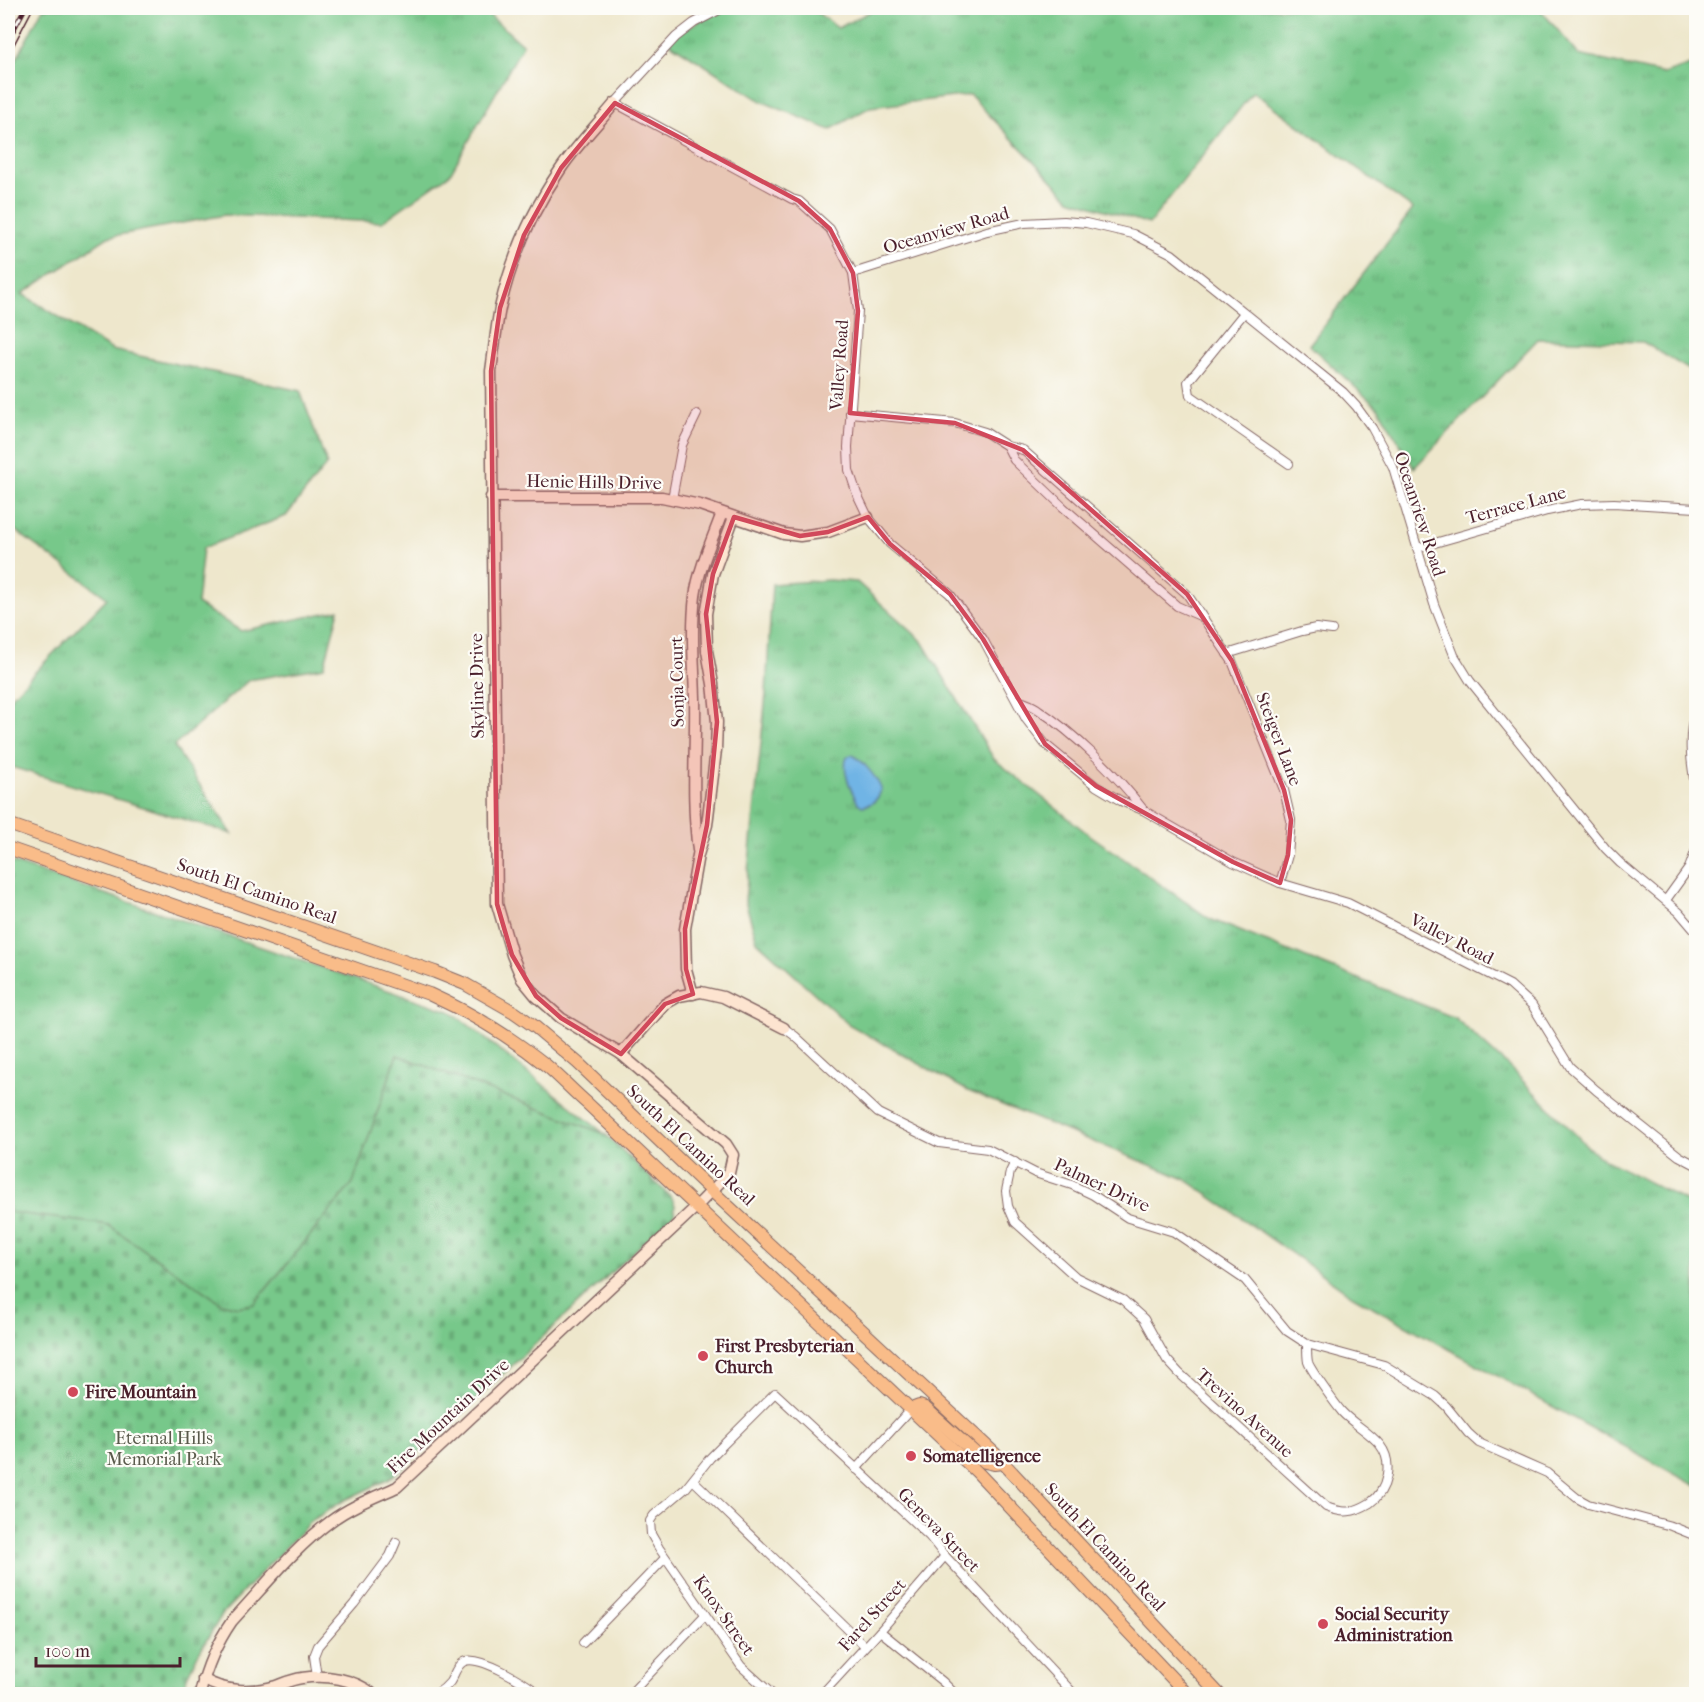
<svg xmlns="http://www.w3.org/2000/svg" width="1704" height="1702" font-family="'IM FELL French Canon',serif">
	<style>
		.grass { fill: url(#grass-tufts); stroke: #60745a; stroke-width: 1.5 }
		.cemetery { fill: url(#cemetery-stones); stroke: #60745a; stroke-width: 1.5 }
		.water { fill: #6fb4e5; stroke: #5c6a88; stroke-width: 1.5 }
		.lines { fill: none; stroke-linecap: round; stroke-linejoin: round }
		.street-casing { stroke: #836563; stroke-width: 10 }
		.secondary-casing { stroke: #836563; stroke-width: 13 }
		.primary-casing { stroke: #836563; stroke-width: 14 }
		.street { stroke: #fff; stroke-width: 8 }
		.secondary { stroke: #fde4d0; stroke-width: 10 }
		.primary { stroke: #f9bc89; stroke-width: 12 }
		.tram { stroke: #4a1f2b; stroke-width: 1.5 }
		.rail-casing { stroke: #4a1f2b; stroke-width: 5 }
		.rail { stroke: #fdfcf7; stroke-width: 3; stroke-dasharray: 9; stroke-linecap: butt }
		.marked { fill: #d1495b; fill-opacity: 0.2; stroke: #d1495b; stroke-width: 4.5; stroke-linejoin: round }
		.poi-dot { fill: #d1495b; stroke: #fdfcf7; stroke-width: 2 }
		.labels { text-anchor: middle; stroke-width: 4.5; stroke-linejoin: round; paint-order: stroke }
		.street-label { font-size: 18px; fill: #4a1f2b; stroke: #fdfcf7 }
		.poi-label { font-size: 18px; font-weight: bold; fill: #4a1f2b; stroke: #fdfcf7; text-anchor: start }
		.park-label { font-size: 18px; fill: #5a5a4c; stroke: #fdfcf7 }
	</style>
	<defs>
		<pattern id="grass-tufts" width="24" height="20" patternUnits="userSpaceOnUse" patternTransform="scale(1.5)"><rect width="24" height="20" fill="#77c88a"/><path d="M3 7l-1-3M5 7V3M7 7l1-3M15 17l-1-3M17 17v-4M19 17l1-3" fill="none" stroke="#68ab77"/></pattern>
		<pattern id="cemetery-stones" width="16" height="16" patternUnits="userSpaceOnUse" patternTransform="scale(1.5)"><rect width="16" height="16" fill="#77c88a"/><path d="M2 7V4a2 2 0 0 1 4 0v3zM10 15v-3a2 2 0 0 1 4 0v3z" fill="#68ab77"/></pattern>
	</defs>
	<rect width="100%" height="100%" fill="#fdfcf7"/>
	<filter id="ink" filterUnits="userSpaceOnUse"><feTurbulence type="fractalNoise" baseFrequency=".0167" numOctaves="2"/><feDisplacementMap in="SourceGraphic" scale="12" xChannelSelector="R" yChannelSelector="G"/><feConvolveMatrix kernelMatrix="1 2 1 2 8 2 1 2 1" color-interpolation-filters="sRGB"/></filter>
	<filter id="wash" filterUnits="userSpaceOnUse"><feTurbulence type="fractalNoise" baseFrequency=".008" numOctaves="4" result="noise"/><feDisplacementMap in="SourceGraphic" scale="24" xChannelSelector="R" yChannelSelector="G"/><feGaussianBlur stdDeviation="1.35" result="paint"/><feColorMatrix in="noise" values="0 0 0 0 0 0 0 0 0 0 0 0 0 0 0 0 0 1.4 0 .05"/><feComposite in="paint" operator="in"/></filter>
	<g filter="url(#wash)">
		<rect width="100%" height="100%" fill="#eee7cc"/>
		<g class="grass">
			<polygon points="43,8 481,8 523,45 450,174 382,222 225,215 108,237 22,294 112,350 300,391 327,464 286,516 203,548 197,604 241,631 339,610 324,667 249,680 174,746 232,834 8,766 8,700 107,598 8,525 8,75"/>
			<polygon points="723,8 811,8 838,28 877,8 1539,8 1579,55 1664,74 1696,63 1696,374 1643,342 1538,339 1414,468 1379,409 1309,345 1413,209 1253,92 1149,224 1070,199 970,95 870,107 830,130 761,101 665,40"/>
			<polygon points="829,580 857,582 921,640 994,759 1087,833 1210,919 1455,1018 1509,1067 1596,1155 1685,1201 1696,1204 1696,1486 1353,1296 1185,1179 968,1091 848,1024 757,941 745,901 766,694 772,584"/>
			<polygon points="8,861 452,1012 605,1134 397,1055 353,1183 254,1304 238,1307 221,1303 108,1225 8,1212"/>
		</g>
		<path class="cemetery" d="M397 1055 605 1134 670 1196C675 1202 676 1206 674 1214L407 1464 387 1480 343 1501 311 1521 223 1613 198 1654 187 1677 183 1694H8V1212L108 1225 221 1303 238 1307 254 1304 353 1183Z"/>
		<path class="water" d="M852 755C861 758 878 779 881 789 879 799 872 805 862 806L858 803C851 791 840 767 848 756Z"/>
	</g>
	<g filter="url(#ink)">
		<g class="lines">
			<defs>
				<g id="street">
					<polyline points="723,8 694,23 676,37 615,103 792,199 799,201 830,229 853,273 858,311 848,447 849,470 857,494 868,517 890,544 950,594 983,639 1026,719 1045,744 1096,786 1121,801 1143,810 1233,862 1280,883 1348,903 1510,985 1532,1005 1570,1067 1596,1090 1679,1156 1696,1165"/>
					<polyline points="853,273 987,231 1024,223 1064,221 1086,223 1133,234 1172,254 1343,392 1356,406 1372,428 1393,467 1434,604 1454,655 1470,681 1606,849 1620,863 1679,912 1696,932"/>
					<polyline points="1244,313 1188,382 1190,395 1289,464"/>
					<polyline points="850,413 955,423 985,432 1007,446 1023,450 1187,594 1232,661 1284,790 1291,820 1288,855 1280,883"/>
					<polyline points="1007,446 1014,460 1063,507 1177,606 1200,616"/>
					<polyline points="672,499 682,445 697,414"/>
					<polyline points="1417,548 1547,511 1582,504 1614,503 1696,508"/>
					<polyline points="1227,654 1302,631 1316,628 1332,630"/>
					<path d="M1018 700C1025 703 1033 705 1039 710 1075 734 1116 774 1142 808"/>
					<path d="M1696 709C1687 736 1691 764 1696 790"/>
					<polyline points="1666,900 1689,868 1696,850"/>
					<polyline points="784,1028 795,1036 878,1113 939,1143 988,1149 1035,1173 1072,1185 1093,1195 1128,1218 1174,1232 1245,1280 1287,1331 1307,1344 1384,1365 1435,1396 1446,1406 1468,1433 1479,1443 1547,1473 1577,1498 1588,1504 1671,1526 1696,1536"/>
					<path d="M1015 1162 1010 1172 1006 1191 1008 1206 1015 1222 1076 1277 1123 1300 1144 1319 1167 1360 1179 1373 1326 1507C1344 1514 1353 1513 1370 1503 1387 1491 1394 1463 1380 1445 1370 1432 1353 1424 1342 1412 1336 1405 1310 1369 1308 1362 1307 1357 1307 1349 1307 1344"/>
					<polyline points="856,1469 911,1409"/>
					<polyline points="693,1480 865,1646"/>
					<polyline points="880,1631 943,1682 955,1694"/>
					<polyline points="583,1643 665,1558"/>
					<polyline points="317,1677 314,1656 318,1646 354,1604 390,1556 396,1542"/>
					<polyline points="634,1690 705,1615"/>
					<path d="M436 1694C441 1691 446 1687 450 1682 454 1676 456 1666 463 1662 478 1653 527 1684 539 1694"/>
					<polyline points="516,1694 526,1685"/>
					<polyline points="772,1694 741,1666 659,1548 651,1534 650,1521 654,1515 686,1488 710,1458 775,1393 929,1536 945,1556 1074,1694"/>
					<polyline points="822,1694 880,1631 945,1556"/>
				</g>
				<g id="secondary">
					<polyline points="491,497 662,497 700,505 784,534 800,536 828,532 868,517"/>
					<path d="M698 850C691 799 696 748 695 698 694 664 691 630 695 596 699 568 712 540 722 513"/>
					<polyline points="693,994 686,969 685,929 698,855 707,825 716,750 717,722 713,684 707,651 706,614 713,574 734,517"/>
					<polyline points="621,1054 665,1004 679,996 701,992 723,997 784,1028"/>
					<path d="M203 1679C224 1692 252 1693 276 1686 284 1683 293 1679 302 1678 326 1674 354 1679 373 1694"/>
					<path d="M200 1694C206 1668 216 1644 232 1621 264 1587 293 1549 331 1521 351 1506 375 1497 397 1487L696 1207 729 1173 733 1155 726 1144 621 1054 561 1018 536 996 522 979 512 955 497 904 491 371C494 350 496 328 500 308 511 259 532 211 560 170 576 146 597 125 615 103"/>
				</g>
				<g id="primary">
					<polyline points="8,824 435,972 465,984 514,1012 534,1026 578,1063 712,1191 995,1454 1219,1694"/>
					<path d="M8 848 429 994C471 1013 511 1037 547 1066 561 1078 574 1092 588 1104L977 1472 1187 1694"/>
					<polyline points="911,1409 919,1406 925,1408 985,1462 994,1464 1003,1463"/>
				</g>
			</defs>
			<use href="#street" class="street-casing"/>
			<use href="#secondary" class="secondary-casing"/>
			<use href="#primary" class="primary-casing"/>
			<use href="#street" class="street"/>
			<use href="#secondary" class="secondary"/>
			<use href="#primary" class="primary"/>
			<polyline class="tram" points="8,56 33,8"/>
			<defs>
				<polyline id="rail" points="8,40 25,8"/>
			</defs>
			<use href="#rail" class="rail-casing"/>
			<use href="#rail" class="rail"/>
		</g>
	</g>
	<path class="marked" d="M615 103 799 201 830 229 853 273 858 311 850 413 955 423 1023 450 1187 594 1232 661 1284 790 1291 820 1288 855 1280 883 1233 862 1096 786 1045 744 983 639 950 594 890 544 868 517 828 532 800 536 734 517 713 574 706 614 717 722 707 825 685 929 686 969 693 994 665 1004 621 1054 561 1018 536 996 512 955 497 904 491 371 500 308 524 235 561 168Z"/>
	<g class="poi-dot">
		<circle cx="703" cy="1356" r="6"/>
		<circle cx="73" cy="1392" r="6"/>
		<circle cx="911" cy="1456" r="6"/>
		<circle cx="1323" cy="1624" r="6"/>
	</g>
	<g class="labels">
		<g class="street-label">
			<text transform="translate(946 230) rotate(-16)" y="6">Oceanview Road</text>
			<text transform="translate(839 365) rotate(-86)" y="6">Valley Road</text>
			<text transform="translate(594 482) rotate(1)" y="6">Henie Hills Drive</text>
			<text transform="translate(1516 505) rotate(-15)" y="6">Terrace Lane</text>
			<text transform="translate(1420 514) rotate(72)" y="6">Oceanview Road</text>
			<text transform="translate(677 682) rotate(-91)" y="6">Sonja Court</text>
			<text transform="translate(477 686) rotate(-91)" y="6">Skyline Drive</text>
			<text transform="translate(1279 739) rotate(69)" y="6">Steiger Lane</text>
			<text transform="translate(257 891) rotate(19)" y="6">South El Camino Real</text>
			<text transform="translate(1452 939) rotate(27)" y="6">Valley Road</text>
			<text transform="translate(691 1145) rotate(43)" y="6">South El Camino Real</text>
			<text transform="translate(1102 1185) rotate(25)" y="6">Palmer Drive</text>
			<text transform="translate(1245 1413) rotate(42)" y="6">Trevino Avenue</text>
			<text transform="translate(448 1416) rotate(-43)" y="6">Fire Mountain Drive</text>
			<text transform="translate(939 1530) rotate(46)" y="6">Geneva Street</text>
			<text transform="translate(1105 1547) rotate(47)" y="6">South El Camino Real</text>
			<text transform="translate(724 1615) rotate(55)" y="6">Knox Street</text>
			<text transform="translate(872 1615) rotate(-48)" y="6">Farel Street</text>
		</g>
		<g class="poi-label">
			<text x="715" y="1352">First Presbyterian<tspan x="715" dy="21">Church</tspan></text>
			<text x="85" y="1398">Fire Mountain</text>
			<text x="923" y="1462">Somatelligence</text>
			<text x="1335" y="1620">Social Security<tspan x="1335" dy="21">Administration</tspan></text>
		</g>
		<g class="park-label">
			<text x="164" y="1444">Eternal Hills<tspan x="164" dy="21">Memorial Park</tspan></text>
		</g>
	</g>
	<rect width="1704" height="1702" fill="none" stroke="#fdfcf7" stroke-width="30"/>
	<path d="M36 1657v9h144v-9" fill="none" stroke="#4a1f2b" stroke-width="3"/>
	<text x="45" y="1657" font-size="18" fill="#4a1f2b" stroke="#fdfcf7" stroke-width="4.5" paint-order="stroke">100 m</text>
</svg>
